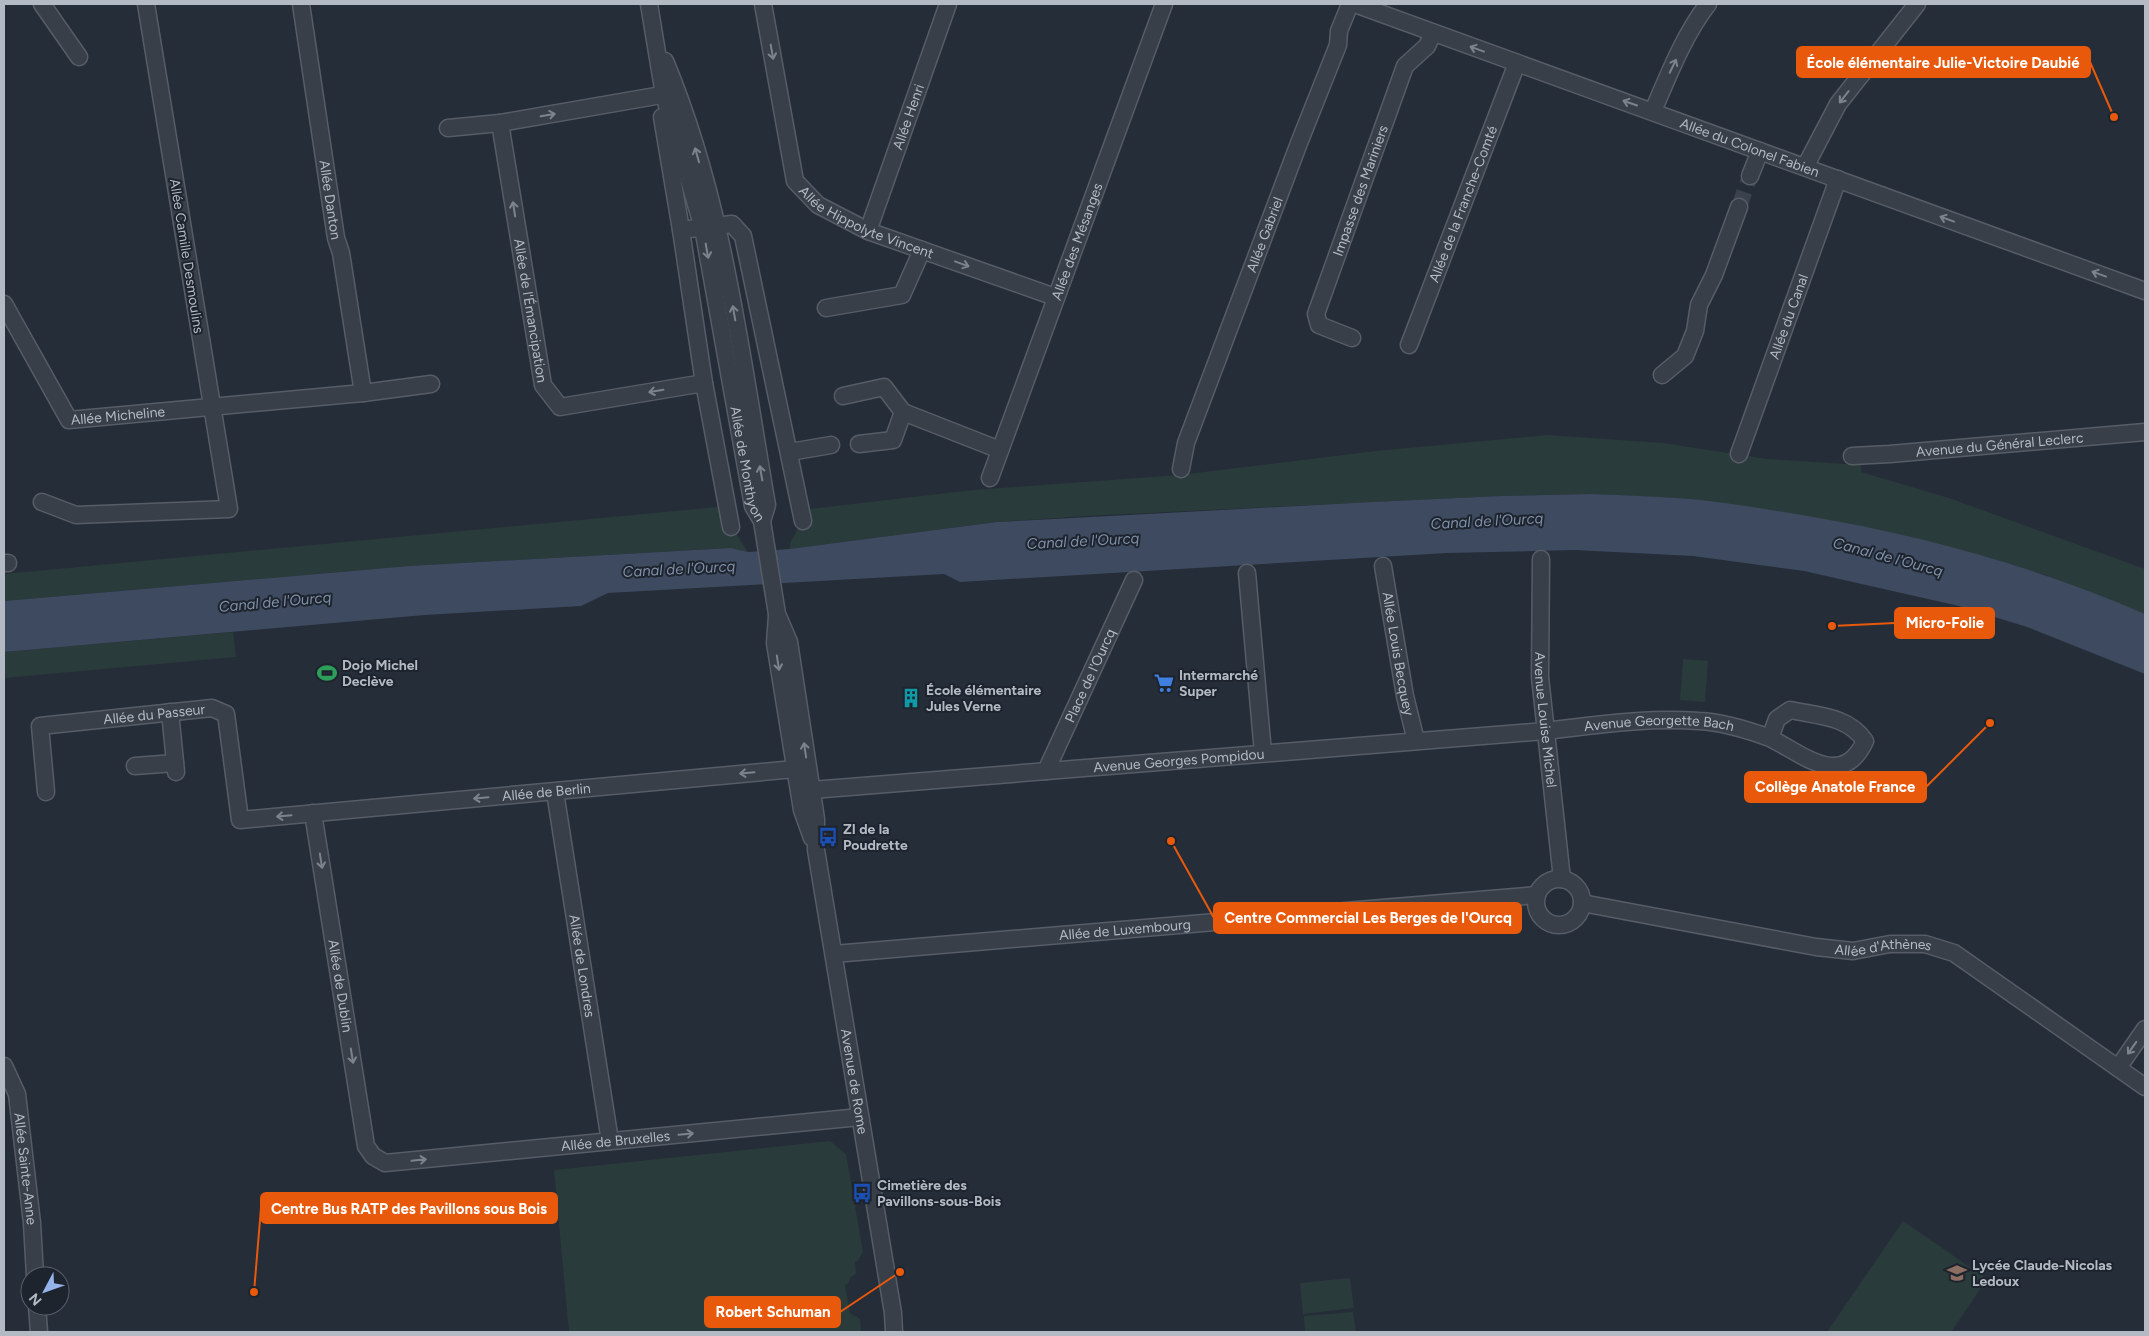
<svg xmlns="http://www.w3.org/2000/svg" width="2149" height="1336" font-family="Figtree,sans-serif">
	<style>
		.green { fill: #2a3b3b }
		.water { fill: #3d4a5f }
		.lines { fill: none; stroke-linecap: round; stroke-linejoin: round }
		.minor-tunnel { stroke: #3a424d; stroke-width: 16; stroke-dasharray: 16 8; stroke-linecap: butt }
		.minor-casing { stroke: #575d67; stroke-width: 19 }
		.minor { stroke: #393f49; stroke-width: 16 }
		.oneway { stroke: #7d838d }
		.labels { text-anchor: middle; stroke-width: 4; stroke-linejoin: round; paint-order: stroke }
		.street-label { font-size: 14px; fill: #b4bac4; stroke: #1e242e }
		.poi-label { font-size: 14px; font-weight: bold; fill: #b4bac4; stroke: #1e242e; text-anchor: start }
		.water-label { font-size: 15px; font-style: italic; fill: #7f90a9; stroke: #1e242e }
		.leader { fill: none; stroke: #e8590c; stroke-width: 2 }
		.callout-dot { fill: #e8590c; stroke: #1e242e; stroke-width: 2 }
		.callout { fill: #e8590c; stroke: #e8590c; stroke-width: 2 }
		.callout-label { font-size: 15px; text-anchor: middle; font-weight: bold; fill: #fff }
	</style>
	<rect width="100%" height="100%" fill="#252d38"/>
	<g class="green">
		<polygon points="1548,435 1663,443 1767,459 1861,465 1861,472 1949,498 2145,569 2145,614 2042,574 1958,549 1678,498 1590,494 1500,496 1085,516 997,522 789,549 791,541 809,509 974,490 1179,475 1376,451"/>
		<polygon points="718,507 748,552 731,548 409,566 4,601 4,574"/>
		<polygon points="233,632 236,657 4,678 4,652"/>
		<polygon points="1683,659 1708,661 1705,702 1680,700"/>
		<polygon points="830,1141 846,1154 863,1252 858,1261 855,1262 856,1274 851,1277 848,1284 845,1285 850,1313 860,1319 861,1331 865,1332 569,1332 554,1170"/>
		<polygon points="1903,1221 1987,1279 1951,1332 1827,1332"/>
		<polygon points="1350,1278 1354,1308 1303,1314 1300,1283"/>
		<polygon points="1353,1312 1356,1332 1305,1332 1304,1316"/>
	</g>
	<path class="water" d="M1590 494C1619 495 1648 496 1677 498 1721 501 1765 509 1808 516 1924 536 2038 567 2145 614V674L2027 627 1959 606 1804 571 1693 556 1574 550 1447 553 960 582 944 574 608 593 581 606 425 615 4 652V601L409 566 731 548 748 552 789 549 997 522 1372 502 1500 496Z"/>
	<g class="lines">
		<polyline class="minor-tunnel" points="1739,207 1750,176"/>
		<defs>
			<g id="minor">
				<polyline points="42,4 79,57"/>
				<path id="s1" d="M301 4 336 238 341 253 363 393"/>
				<path id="s2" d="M649 4 664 95 703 228 753 506 762 521 777 614 789 642 816 819V850L893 1313 894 1332"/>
				<path id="s3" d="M763 4 795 181 818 205 868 231 1055 297"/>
				<path id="s4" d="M1355 4 2145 291"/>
				<path d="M665 61C724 202 741 356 767 505L762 521"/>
				<path d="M1653 111C1669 74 1684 35 1708 4"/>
				<polyline points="662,117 681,230"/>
				<path id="s5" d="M500 123 543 385 560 407 704 383"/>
				<polyline points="448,128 500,123 673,93"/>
				<polyline points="1805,167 1838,104 1917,4"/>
				<polyline points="1750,176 1760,151"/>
				<path id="s6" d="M868 231 948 4"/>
				<path id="s7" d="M4 304 69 420 363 393 431 384"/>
				<polyline points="826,308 902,295 922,250"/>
				<path id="s8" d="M1352 338 1319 325 1316 314 1405 66 1427 46 1433 33"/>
				<path id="s9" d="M1409 345 1517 63"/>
				<polyline points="1662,375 1685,356 1695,331 1699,305 1714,275 1739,207"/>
				<polyline points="843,396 884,387 903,412 893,440 859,444"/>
				<polyline points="903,412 1000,450"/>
				<polyline points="790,452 831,445"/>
				<path id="s10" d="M1739 454 1838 179"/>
				<path id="s11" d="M1852 456 1890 454 2145 432"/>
				<path id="s12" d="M1181 469 1186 443 1299 143 1338 45 1339 31 1350 4"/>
				<path id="s13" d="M990 478 1164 4"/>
				<polyline points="42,502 76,515 229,509 146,4"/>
				<polyline points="731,527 704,383 681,230 732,224 743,236 803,521"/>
				<path id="s14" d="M1541 559 1540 677 1562 879"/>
				<polyline points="4,563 8,563"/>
				<path id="s15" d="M1383 566 1405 696 1416 741"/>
				<polyline points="1247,573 1263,753"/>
				<polyline points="777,616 775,643 802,810 812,838"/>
				<polyline points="170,712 176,772"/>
				<polyline points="135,766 175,763"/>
				<path id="s16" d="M1046 771 1134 580"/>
				<path id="s17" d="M812 790 1545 731C1596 725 1648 717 1699 721 1723 722 1748 730 1770 738L1777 719 1790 710C1819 716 1848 716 1865 741 1842 790 1804 755 1770 738"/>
				<path id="s18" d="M46 792 40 726 212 708 226 714 240 820 795 769 804 772 806 786"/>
				<path id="s19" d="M555 792 610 1141"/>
				<path id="s20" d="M313 813 366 1146 373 1156 385 1163 860 1117"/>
				<circle cx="1559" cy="902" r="23"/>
				<path id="s21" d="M1582 903 1816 947 1853 951 1890 944H1925L1954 953 2145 1087"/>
				<path id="s22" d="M834 954 1537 895"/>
				<path id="s23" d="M4 1066 17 1094 32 1223 35 1276"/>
				<polyline points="2118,1068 2145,1029"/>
				<polyline points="37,1306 39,1332"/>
			</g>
		</defs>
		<use href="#minor" class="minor-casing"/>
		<use href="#minor" class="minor"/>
	</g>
	<defs><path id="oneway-shaft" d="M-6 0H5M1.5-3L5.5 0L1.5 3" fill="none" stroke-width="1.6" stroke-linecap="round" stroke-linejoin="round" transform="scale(1.25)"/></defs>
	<g class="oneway">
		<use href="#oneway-shaft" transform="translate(1477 49) rotate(-160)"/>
		<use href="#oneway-shaft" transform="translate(772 52) rotate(80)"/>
		<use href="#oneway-shaft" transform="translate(1673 66) rotate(-64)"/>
		<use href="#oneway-shaft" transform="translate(1844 97) rotate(128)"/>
		<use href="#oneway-shaft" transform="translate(1630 103) rotate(-161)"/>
		<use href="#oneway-shaft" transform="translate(548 115) rotate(-10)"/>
		<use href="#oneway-shaft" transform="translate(697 155) rotate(-106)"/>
		<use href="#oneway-shaft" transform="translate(514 209) rotate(-99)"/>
		<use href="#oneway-shaft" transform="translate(1947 219) rotate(-160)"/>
		<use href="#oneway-shaft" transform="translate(707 251) rotate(80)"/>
		<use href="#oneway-shaft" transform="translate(962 264) rotate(20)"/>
		<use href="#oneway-shaft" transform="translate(2099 274) rotate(-160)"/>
		<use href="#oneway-shaft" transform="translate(734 313) rotate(-100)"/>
		<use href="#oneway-shaft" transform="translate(656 391) rotate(171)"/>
		<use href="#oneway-shaft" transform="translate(761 473) rotate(-100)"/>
		<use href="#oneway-shaft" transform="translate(778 663) rotate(81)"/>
		<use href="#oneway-shaft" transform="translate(805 750) rotate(-99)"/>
		<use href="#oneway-shaft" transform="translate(747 773) rotate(175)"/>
		<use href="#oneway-shaft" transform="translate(481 798) rotate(175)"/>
		<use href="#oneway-shaft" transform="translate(284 816) rotate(175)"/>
		<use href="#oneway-shaft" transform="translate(321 861) rotate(81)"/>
		<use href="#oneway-shaft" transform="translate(2132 1048) rotate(125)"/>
		<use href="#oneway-shaft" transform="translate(352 1056) rotate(81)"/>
		<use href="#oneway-shaft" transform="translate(686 1134) rotate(-5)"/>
		<use href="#oneway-shaft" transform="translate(419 1160) rotate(-6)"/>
	</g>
	<defs>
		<symbol id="stadium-bare" viewBox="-9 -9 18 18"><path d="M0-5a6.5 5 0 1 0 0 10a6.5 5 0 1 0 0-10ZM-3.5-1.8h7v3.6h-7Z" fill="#2e9e5b" stroke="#1e242e" stroke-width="2.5" paint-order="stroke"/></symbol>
		<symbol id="supermarket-bare" viewBox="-9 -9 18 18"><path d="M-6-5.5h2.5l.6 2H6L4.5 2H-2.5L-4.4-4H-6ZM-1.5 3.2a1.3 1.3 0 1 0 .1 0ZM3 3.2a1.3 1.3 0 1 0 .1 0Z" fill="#3f7fe0" stroke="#1e242e" stroke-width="2.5" paint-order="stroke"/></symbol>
		<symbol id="building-bare" viewBox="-9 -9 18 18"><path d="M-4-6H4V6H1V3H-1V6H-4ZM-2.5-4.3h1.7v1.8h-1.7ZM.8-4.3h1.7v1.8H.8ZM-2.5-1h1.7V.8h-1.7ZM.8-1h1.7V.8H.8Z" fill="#0f9aa8" stroke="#1e242e" stroke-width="2.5" paint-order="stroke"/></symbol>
		<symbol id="bus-bare" viewBox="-9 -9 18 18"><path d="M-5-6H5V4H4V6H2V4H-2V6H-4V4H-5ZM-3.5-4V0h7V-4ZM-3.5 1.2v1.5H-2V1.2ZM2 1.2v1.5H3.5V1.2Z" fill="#1a4fb4" stroke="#1e242e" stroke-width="2.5" paint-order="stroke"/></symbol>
		<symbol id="school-bare" viewBox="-9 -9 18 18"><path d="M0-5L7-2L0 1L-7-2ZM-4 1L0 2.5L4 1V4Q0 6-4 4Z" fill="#8d6e63" stroke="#1e242e" stroke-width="2.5" paint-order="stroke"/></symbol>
	</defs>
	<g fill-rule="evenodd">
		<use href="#stadium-bare" x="313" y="659" width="28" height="28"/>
		<use href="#supermarket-bare" x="1150" y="669" width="28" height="28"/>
		<use href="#building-bare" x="897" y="684" width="28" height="28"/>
		<use href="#bus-bare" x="814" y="823" width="28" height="28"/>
		<use href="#bus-bare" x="848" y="1179" width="28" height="28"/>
		<use href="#school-bare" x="1943" y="1259" width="28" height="28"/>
	</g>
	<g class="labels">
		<g class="street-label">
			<text dy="5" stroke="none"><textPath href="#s6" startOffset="121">Allée Henri</textPath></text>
			<text dy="5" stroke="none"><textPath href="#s4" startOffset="420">Allée du Colonel Fabien</textPath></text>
			<text dy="5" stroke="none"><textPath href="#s8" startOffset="178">Impasse des Mariniers</textPath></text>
			<text dy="5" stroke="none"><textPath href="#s1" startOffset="198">Allée Danton</textPath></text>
			<text dy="5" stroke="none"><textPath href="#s9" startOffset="151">Allée de la Franche-Comté</textPath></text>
			<text dy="5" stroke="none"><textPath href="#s3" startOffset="264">Allée Hippolyte Vincent</textPath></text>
			<text dy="5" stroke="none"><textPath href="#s12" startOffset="249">Allée Gabriel</textPath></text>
			<text dy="5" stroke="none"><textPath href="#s13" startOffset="252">Allée des Mésanges</textPath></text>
			<text transform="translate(187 256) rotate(81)" y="5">Allée Camille Desmoulins</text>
			<text dy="5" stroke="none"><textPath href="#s5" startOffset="190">Allée de l'Émancipation</textPath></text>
			<text dy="5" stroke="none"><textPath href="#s10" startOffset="146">Allée du Canal</textPath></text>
			<text dy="5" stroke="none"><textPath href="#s7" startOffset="182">Allée Micheline</textPath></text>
			<text dy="5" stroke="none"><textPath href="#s11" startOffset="148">Avenue du Général Leclerc</textPath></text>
			<text dy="5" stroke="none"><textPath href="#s2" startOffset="471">Allée de Monthyon</textPath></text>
			<text dy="5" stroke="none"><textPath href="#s15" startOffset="89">Allée Louis Becquey</textPath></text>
			<text dy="5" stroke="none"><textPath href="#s16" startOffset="105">Place de l'Ourcq</textPath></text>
			<text dy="5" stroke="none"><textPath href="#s18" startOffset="181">Allée du Passeur</textPath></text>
			<text dy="5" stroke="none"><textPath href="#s14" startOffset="161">Avenue Louise Michel</textPath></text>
			<text dy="5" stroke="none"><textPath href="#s17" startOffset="850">Avenue Georgette Bach</textPath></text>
			<text dy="5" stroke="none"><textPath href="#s17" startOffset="368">Avenue Georges Pompidou</textPath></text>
			<text dy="5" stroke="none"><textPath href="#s18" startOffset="669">Allée de Berlin</textPath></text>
			<text dy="5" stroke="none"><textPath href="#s22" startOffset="292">Allée de Luxembourg</textPath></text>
			<text dy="5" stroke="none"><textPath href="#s21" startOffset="306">Allée d'Athènes</textPath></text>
			<text dy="5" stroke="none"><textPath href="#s19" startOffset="176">Allée de Londres</textPath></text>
			<text dy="5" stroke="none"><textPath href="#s20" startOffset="175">Allée de Dublin</textPath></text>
			<text dy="5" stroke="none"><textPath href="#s2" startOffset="1100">Avenue de Rome</textPath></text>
			<text dy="5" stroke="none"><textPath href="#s20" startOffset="595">Allée de Bruxelles</textPath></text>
			<text dy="5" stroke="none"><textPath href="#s23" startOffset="106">Allée Sainte-Anne</textPath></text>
		</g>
		<g class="poi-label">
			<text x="342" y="670">Dojo Michel<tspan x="342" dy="16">Declève</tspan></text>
			<text x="1179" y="680">Intermarché<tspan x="1179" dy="16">Super</tspan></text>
			<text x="926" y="695">École élémentaire<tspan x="926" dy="16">Jules Verne</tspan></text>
			<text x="843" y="834">ZI de la<tspan x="843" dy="16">Poudrette</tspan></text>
			<text x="877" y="1190">Cimetière des<tspan x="877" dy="16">Pavillons-sous-Bois</tspan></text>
			<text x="1972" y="1270">Lycée Claude-Nicolas<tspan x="1972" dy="16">Ledoux</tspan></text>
		</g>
		<g class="water-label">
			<text transform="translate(1487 521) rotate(-3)" y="5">Canal de l'Ourcq</text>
			<text transform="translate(1083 541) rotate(-3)" y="5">Canal de l'Ourcq</text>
			<text transform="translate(1888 557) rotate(15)" y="5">Canal de l'Ourcq</text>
			<text transform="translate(679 569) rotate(-3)" y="5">Canal de l'Ourcq</text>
			<text transform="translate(275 602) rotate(-5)" y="5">Canal de l'Ourcq</text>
		</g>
	</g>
	<path class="leader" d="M2114 117L2090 62M1832 626L1895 623M1990 723L1926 787M1171 841L1214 918M254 1292L261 1208M900 1272L840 1312"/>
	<g class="callout-dot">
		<circle cx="2114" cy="117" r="5"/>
		<circle cx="1832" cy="626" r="5"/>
		<circle cx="1990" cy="723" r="5"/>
		<circle cx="1171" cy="841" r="5"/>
		<circle cx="254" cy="1292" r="5"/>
		<circle cx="900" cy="1272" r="5"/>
	</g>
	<g class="callout">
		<rect x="1797" y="47" width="293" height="30" rx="5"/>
		<rect x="1895" y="608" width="99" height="30" rx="5"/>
		<rect x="1745" y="772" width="181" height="30" rx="5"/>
		<rect x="1214" y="903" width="307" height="30" rx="5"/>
		<rect x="261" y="1193" width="296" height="30" rx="5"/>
		<rect x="705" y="1297" width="135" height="30" rx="5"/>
	</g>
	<g class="callout-label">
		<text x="1943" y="68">École élémentaire Julie-Victoire Daubié</text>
		<text x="1945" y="628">Micro-Folie</text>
		<text x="1835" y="792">Collège Anatole France</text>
		<text x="1368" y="923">Centre Commercial Les Berges de l'Ourcq</text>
		<text x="409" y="1214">Centre Bus RATP des Pavillons sous Bois</text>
		<text x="773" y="1317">Robert Schuman</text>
	</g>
	<rect width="2149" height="1336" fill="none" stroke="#b4bac4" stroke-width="10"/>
	<g transform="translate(45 1291) rotate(229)"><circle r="24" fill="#1e242e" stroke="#5a606a"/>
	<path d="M0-4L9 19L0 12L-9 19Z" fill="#94b3ea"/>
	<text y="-8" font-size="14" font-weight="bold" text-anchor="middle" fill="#b4bac4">N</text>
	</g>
</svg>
